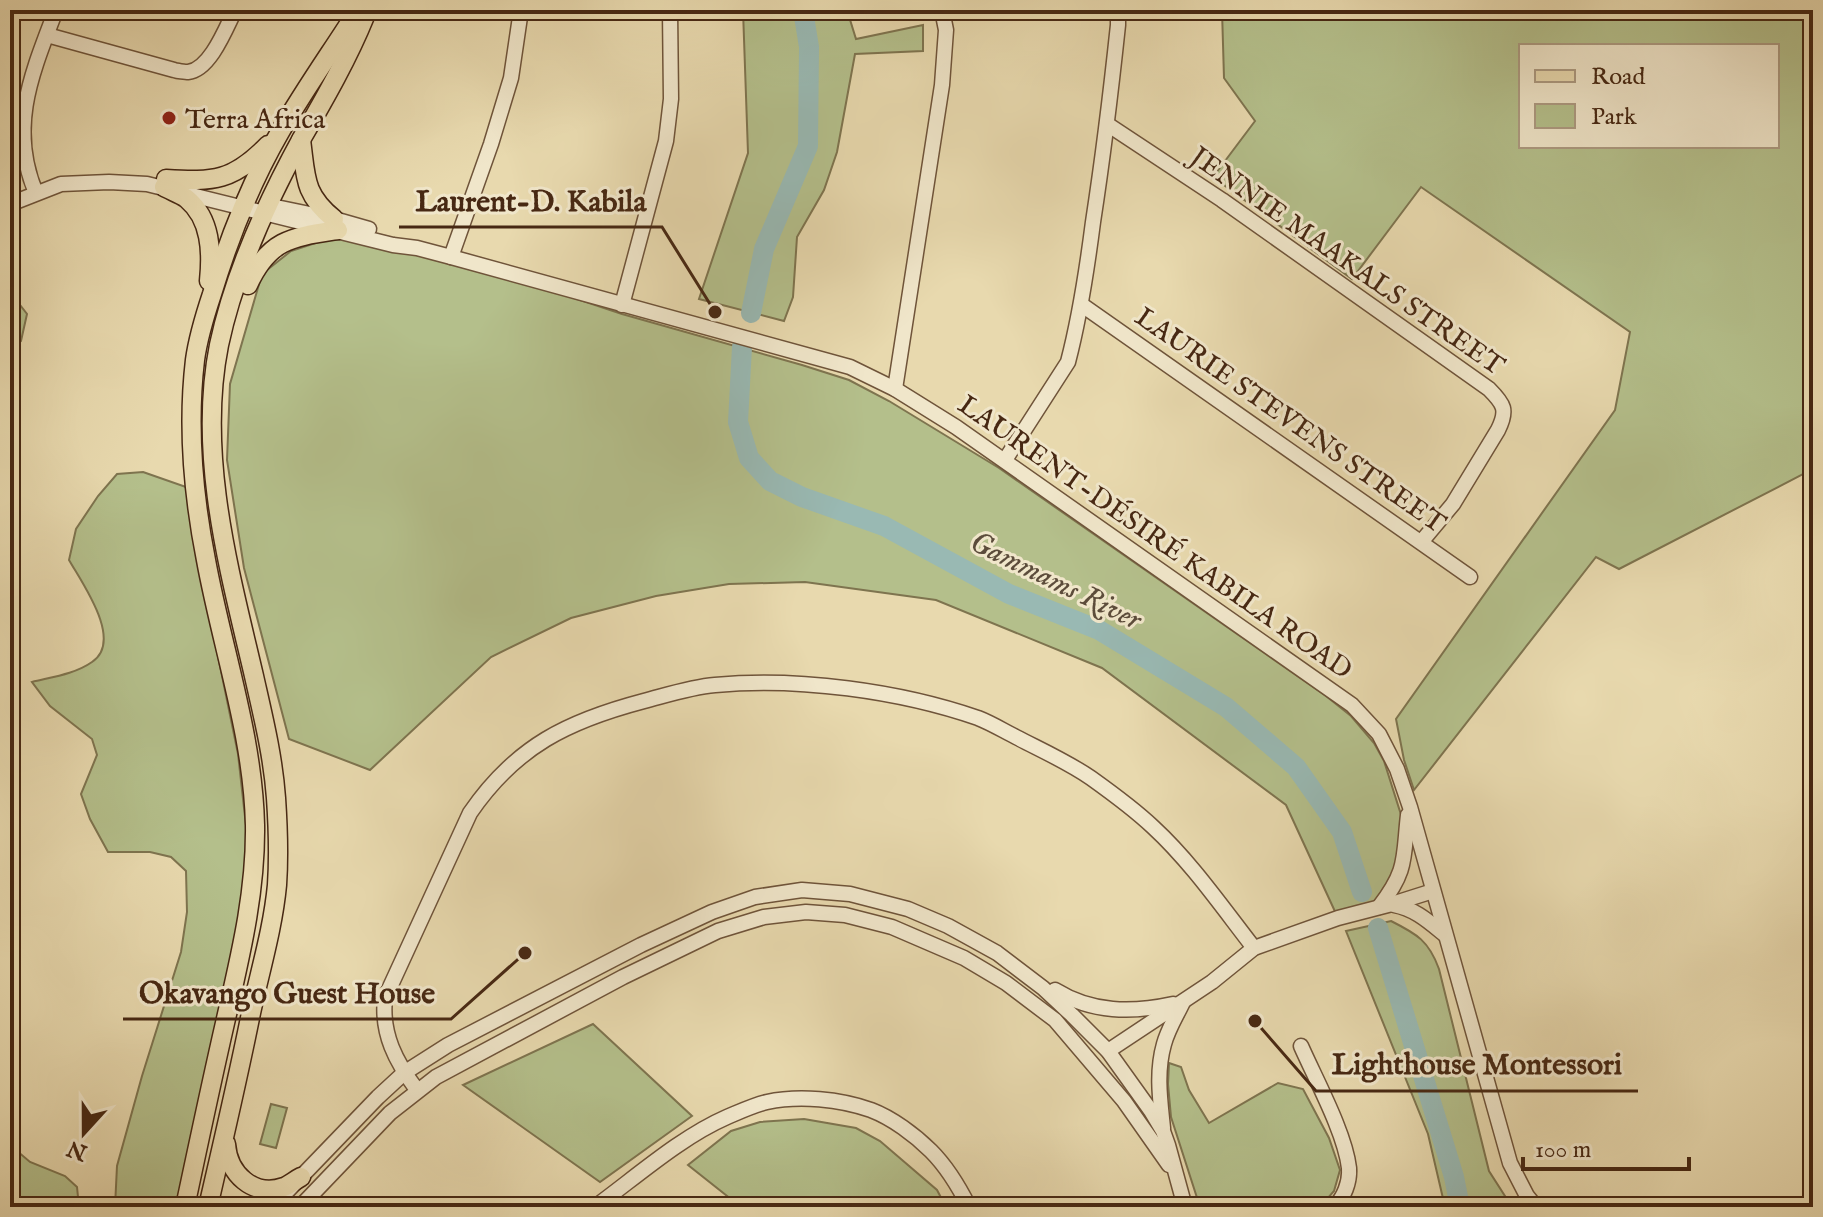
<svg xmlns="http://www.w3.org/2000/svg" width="1823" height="1217" font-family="'IM FELL English',serif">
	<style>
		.green { fill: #b4bf8b; stroke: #7e744f; stroke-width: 2; fill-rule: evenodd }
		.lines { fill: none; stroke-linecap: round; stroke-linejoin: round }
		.river { stroke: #99b9b3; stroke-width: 20 }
		.minor-casing { stroke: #6f543a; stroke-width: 17 }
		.major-casing { stroke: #472813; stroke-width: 21 }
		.minor { stroke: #f0e6ca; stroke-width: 14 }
		.major { stroke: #e8d9ae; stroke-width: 18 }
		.poi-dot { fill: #8f2418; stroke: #f0e6ca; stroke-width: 3 }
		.labels { text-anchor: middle; stroke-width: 6; stroke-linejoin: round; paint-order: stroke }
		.poi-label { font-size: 28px; fill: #472813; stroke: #f0e6ca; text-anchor: start }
		.street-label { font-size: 28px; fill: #472813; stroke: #f0e6ca }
		.water-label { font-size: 30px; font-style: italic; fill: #5c4c3b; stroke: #f0e6ca }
		.leader { fill: none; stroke: #472813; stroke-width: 3 }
		.callout-dot { fill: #472813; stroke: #f0e6ca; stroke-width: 3 }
		.callout-label { font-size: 30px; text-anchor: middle; font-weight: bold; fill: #472813; stroke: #f0e6ca; stroke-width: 6; stroke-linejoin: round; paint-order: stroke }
	</style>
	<rect width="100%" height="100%" fill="#e8d9ae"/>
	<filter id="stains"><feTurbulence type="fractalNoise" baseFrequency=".0025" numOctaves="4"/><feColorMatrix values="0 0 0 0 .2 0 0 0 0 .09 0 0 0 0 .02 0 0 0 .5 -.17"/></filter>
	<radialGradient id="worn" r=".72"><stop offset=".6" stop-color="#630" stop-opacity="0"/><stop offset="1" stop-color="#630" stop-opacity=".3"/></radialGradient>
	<g class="green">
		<polygon points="743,10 847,10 856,39 923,25 923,51 855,54 837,152 824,190 797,237 793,297 784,321 699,299 748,153"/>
		<path d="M1222 10H1813V469L1619 569 1596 557 1414 790 1404 760 1396 719 1615 410 1630 332 1421 187 1352 279 1213 177 1255 121 1224 78ZM1521 46H1777V146H1521Z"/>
		<polygon points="337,236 451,257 622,314 802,365 849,380 889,401 999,468 1326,696 1351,716 1374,743 1384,761 1403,821 1406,851 1379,907 1338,918 1286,805 1102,668 936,600 805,582 729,584 656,596 571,618 491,657 370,770 289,739 244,568 227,460 230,384 262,274 291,251"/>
		<polygon points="10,292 27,314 21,341 10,351"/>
		<path d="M143 472 186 487 195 544 238 754 246 826V874L239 924 176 1207H115L117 1166 142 1076 181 952 187 912 186 871 171 857 150 852H108L90 819 81 794 97 755 92 739 50 706 32 682C52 677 75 674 92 662 124 641 82 583 69 560L76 529 98 496 117 474Z"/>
		<path d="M1391 921C1417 934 1429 941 1439 969L1489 1171 1512 1207H1445L1428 1134 1346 931Z"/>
		<polygon points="593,1024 692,1116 600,1182 463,1085"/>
		<polygon points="1169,1063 1181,1067 1189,1090 1209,1123 1278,1083 1303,1089 1329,1138 1340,1170 1334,1191 1322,1205 1317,1207 1200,1207 1171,1117 1168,1084"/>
		<polygon points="271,1104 287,1108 276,1148 260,1144"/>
		<polygon points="804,1119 856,1128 880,1141 937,1190 946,1207 741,1207 688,1165 731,1131 760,1122"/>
		<polygon points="10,1145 30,1162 65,1176 77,1187 79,1207 10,1207"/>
	</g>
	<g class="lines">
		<g class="river">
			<polyline points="751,313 764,249 808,146 809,47 803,10"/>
			<polyline points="742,347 738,422 749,458 770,481 802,497 884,526 1009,594 1099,630 1226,707 1296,767 1342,832 1362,892"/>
			<polyline points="1378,928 1454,1177 1460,1207"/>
		</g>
		<defs>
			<g id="minor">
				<path d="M47 35 174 70C175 71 187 72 188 72 210 70 226 28 235 10"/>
				<path d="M1107 124 1222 200 1489 389C1504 404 1508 410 1498 430L1453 504 1422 541"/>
				<path d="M36 193C8 127 32 73 56 10"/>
				<polyline points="10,204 61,184 109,182 147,184 393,245 417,248 451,257 850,367 895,389 956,427 1352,705 1379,734 1397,769 1410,807 1510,1163 1527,1196 1536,1207"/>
				<polyline points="276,207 334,219 369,229"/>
				<polyline points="451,257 491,144 511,78 521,10"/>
				<polyline points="622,305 666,141 671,99 670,10"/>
				<polyline points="1082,305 1470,577"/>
				<polyline points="895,389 942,85 946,30 942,10"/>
				<path d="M1005 460 1068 362C1080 316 1087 269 1093 222 1103 157 1111 91 1118 25V10"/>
				<path d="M1394 905C1415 909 1428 921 1444 934"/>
				<path d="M1379 907C1408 870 1403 858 1408 815"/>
				<path d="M1055 990C1092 1013 1132 1013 1173 1004"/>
				<path d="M1301 1046C1316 1080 1345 1133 1349 1168 1350 1182 1344 1198 1334 1207"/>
				<polyline points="1108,1051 1212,982 1254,948 1338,918 1392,904 1433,891"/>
				<path d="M417 1090C396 1062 381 1034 385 998L470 813C516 746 568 721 644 701 667 695 691 687 715 685 797 677 900 691 978 718 991 723 1004 731 1016 737 1041 750 1068 762 1091 778 1112 793 1134 809 1153 827 1191 862 1222 907 1254 948"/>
				<path d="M1163 1128C1160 1099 1156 1072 1164 1044 1168 1029 1177 1015 1183 1002"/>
				<polyline points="272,1207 378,1097 404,1073 448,1045 641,945 712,912 755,897 802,890 850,894 908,909 948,926 997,953 1043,988 1072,1015 1108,1051 1151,1111 1163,1131 1168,1145 1185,1207"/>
				<polyline points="300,1207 390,1113 436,1077 623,977 718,931 764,917 806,912 845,915 892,927 964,958 1006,983 1055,1020 1124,1101 1169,1165"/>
				<path d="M595 1207C636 1177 681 1137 727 1117 739 1112 754 1105 767 1102 799 1095 840 1099 871 1110 892 1118 915 1135 931 1151 947 1167 959 1187 969 1207"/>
			</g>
			<g id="major">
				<path d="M301 140C306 176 303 194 334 219"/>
				<path d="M166 179C214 182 233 181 268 145"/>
				<path d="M164 187C171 191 181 194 187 199 211 219 212 252 209 281"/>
				<path d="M248 285C269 239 292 237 338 230"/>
				<path d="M226 1144C228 1173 253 1198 284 1187 289 1185 295 1180 301 1177"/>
				<path d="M185 1207C198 1146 211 1084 225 1023 240 957 256 893 255 825 253 735 222 648 206 560 193 494 187 428 195 360 198 338 205 315 212 294 229 238 251 182 280 132 304 90 332 51 358 10"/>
				<path d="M208 1207C223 1142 238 1078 251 1013 260 971 273 928 277 885 279 856 278 827 276 798 273 756 263 716 254 676 229 569 197 455 219 345 234 274 268 200 302 138 325 98 348 58 365 16"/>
			</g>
		</defs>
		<use href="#minor" class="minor-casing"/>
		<use href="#major" class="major-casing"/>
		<use href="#minor" class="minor"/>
		<use href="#major" class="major"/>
	</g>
	<circle class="poi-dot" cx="169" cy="118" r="8"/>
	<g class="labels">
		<g class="poi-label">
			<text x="185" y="128">Terra Africa</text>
		</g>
		<g class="street-label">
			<text transform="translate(1348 260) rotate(35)" y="10">JENNIE MAAKALS STREET</text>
			<text transform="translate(1291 419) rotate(35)" y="10">LAURIE STEVENS STREET</text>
			<text transform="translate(1156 536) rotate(35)" y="10">LAURENT-DÉSIRÉ KABILA ROAD</text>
		</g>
		<g class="water-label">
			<text transform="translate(1056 580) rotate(26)" y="10">Gammams River</text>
		</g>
	</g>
	<path class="leader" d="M715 312L662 227H399M525 953L451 1019H123M1255 1021L1316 1091H1638"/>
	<g class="callout-dot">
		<circle cx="715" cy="312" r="8"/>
		<circle cx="525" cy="953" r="8"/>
		<circle cx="1255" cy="1021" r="8"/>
	</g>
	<g class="callout-label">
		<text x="531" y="211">Laurent-D. Kabila</text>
		<text x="287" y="1003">Okavango Guest House</text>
		<text x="1477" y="1074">Lighthouse Montessori</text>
	</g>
	<rect width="1823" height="1217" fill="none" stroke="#e8d9ae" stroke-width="40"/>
	<rect x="12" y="12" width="1799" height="1193" fill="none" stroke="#472813" stroke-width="4"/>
	<rect x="20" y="20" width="1783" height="1177" fill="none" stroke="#472813" stroke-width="2"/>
	<rect x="1519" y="44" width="260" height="104" fill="#f0e6ca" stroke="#ac9a81" stroke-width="2"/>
	<rect x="1535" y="70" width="40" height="12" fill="#e8d9ae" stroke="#ac9a81" stroke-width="2"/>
	<text x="1591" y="84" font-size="24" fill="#472813">Road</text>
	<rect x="1535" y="104" width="40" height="24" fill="#b4bf8b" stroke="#ac9a81" stroke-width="2"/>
	<text x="1591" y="124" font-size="24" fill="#472813">Park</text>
	<g transform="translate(84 1133) rotate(201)" stroke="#f0e6ca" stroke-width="6" paint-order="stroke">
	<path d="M0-6L14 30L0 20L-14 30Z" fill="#472813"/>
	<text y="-12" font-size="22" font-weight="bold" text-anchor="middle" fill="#472813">N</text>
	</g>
	<path d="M1523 1157v12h166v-12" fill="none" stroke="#472813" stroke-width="4"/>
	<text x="1535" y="1157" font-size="24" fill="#472813" stroke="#f0e6ca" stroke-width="6" paint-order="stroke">100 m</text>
	<rect width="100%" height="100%" filter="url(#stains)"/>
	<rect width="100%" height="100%" fill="url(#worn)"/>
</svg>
